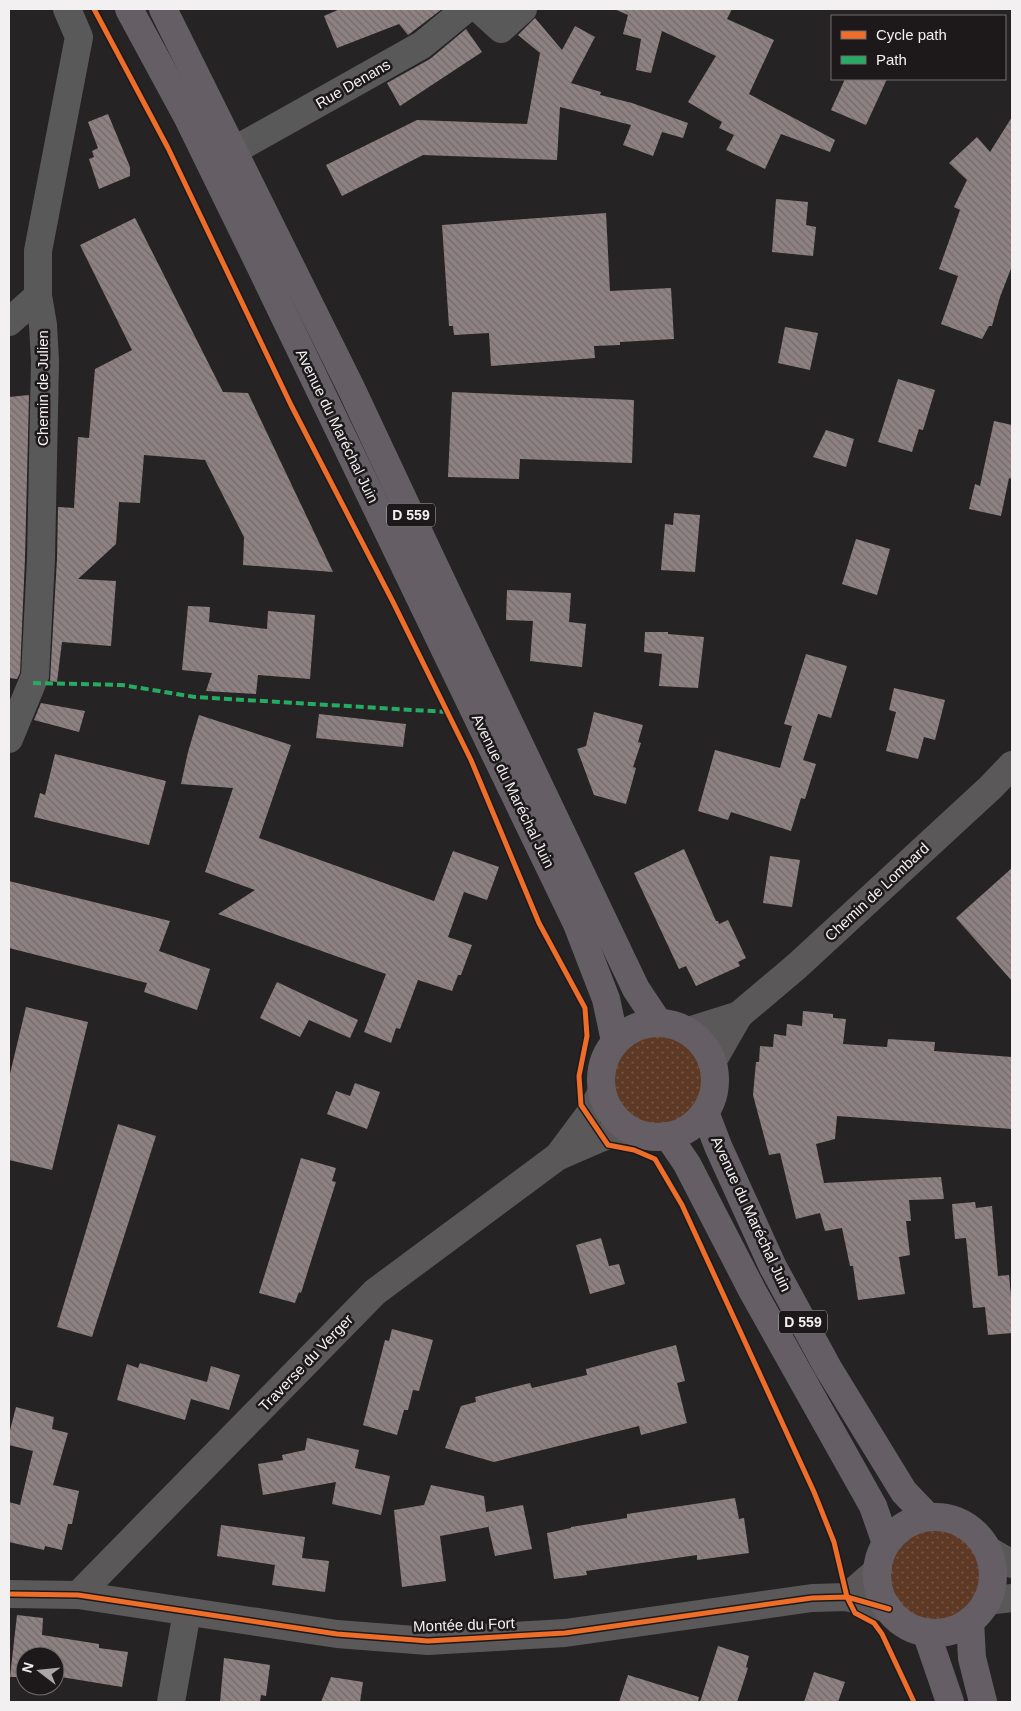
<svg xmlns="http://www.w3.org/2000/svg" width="1021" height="1711" font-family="Helvetica,sans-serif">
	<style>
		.grass { fill: url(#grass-dots) }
		.building { fill: url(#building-back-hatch) }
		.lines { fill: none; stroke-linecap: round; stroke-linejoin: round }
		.street { stroke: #5a5959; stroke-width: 28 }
		.secondary { stroke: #5b585a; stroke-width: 28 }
		.primary { stroke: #655f65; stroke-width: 28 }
		.quiet { stroke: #26ab63; stroke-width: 4; stroke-dasharray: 8 4; stroke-linecap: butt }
		.cycleway-casing { stroke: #1d191b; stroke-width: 8 }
		.cycleway { stroke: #ee6e29; stroke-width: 5 }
		.labels { text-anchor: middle; stroke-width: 5; stroke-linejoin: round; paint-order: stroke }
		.shield { fill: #1d191b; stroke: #b3b0b2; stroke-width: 1 }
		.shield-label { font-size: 14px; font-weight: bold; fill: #f3f0f2 }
		.street-label { font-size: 15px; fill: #f3f0f2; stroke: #1d191b }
	</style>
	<defs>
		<pattern id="grass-dots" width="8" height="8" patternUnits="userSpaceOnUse" patternTransform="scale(1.25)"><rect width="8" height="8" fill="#5e3a26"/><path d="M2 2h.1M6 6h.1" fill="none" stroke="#765746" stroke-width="1.8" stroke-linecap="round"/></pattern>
		<pattern id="building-back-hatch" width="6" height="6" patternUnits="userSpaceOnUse" patternTransform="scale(1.25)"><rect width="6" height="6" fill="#8e8182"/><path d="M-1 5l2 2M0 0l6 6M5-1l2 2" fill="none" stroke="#726a6b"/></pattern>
	</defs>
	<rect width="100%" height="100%" fill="#262324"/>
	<g class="grass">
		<circle cx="658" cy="1080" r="57"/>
		<circle cx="935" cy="1574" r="57"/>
	</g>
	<g class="building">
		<polygon points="340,9 442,9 408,35 399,24 337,48 324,16"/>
		<polygon points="614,9 732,9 727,19 774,40 749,94 835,140 830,152 781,134 765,169 726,150 734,135 719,128 722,122 688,102 716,56 662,31 651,73 636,70 641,39 623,34 628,15"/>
		<polygon points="535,18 562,50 575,26 595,37 571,83 601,92 600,95 632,103 688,123 683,138 662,132 653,156 623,145 631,125 560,107 557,160 423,155 342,196 326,165 417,120 527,124 540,53 518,35"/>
		<polygon points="466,29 482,52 400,106 387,83 430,59"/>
		<polygon points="845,79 887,79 866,125 831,110"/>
		<polygon points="108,114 130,167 130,176 99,189 89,159 94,157 92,151 98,148 88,122"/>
		<polygon points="1012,117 1012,266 1000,297 992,326 989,326 982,339 941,324 958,276 939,269 960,210 954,207 967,180 949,163 977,137 990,152"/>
		<polygon points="776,199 808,202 806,225 816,227 813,256 772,252"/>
		<polygon points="606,213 610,291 671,288 674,339 620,342 620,345 594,346 595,358 491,366 489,333 454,335 453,326 449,326 442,225"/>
		<polygon points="135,218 223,392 248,393 333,572 243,565 244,537 205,460 144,455 140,503 119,502 116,544 78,579 116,581 111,646 62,642 57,682 50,681 57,559 58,507 74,508 78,437 89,438 95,369 132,350 80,245"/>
		<polygon points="785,327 818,333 810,370 778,363"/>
		<polygon points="898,379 935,390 923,430 919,429 912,452 878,442"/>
		<polygon points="452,392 634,400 632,463 520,459 519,479 448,477"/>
		<polygon points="29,395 25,558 20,673 17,679 9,678 9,397"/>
		<polygon points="994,421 1012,425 1012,479 1009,478 1001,516 969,509 975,484 980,486"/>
		<polygon points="826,430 854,439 846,467 813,457"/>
		<polygon points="674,513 700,515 695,572 661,570 665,524 673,525"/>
		<polygon points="856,539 890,549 877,595 842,584"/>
		<polygon points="507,590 571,593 569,622 586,624 582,667 530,661 533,621 506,620"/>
		<polygon points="188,606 210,607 209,622 267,629 268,611 315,615 310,679 258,675 256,694 206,691 212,673 182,670"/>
		<polygon points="645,632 668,632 668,634 704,637 698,688 659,686 662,654 644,652"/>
		<polygon points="806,654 847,666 831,718 818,714 803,760 816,764 805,799 801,798 791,831 731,812 728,820 698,811 715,750 780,768 792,726 784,724"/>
		<polygon points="894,688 945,700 935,740 924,737 918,759 886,751 896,712 889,710"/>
		<polygon points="41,703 85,711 79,732 34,720"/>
		<polygon points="594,712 643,725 638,742 641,743 633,767 636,768 626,804 594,795 577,749 586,746"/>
		<polygon points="319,714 406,724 403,747 316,738"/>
		<polygon points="199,715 291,745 259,838 434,901 453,851 499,867 487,900 464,892 448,937 472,945 461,975 458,975 452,991 418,980 400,1029 396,1028 391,1043 364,1032 386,974 218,914 255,890 205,872 233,788 181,784 188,752"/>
		<polygon points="55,754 166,781 149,845 34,817 40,793 45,795"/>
		<polygon points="684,849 716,921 718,921 719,924 728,920 746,958 738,962 740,966 696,986 686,966 679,969 634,873"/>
		<polygon points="770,856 800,860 792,907 763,903"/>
		<polygon points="1012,868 1012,981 956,918"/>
		<polygon points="9,881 170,921 159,951 210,969 197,1010 144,992 147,983 9,948"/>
		<polygon points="277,982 358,1020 350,1038 309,1020 300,1037 260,1018"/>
		<polygon points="26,1007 88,1022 52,1170 9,1160 9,1078"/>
		<polygon points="803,1011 833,1014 833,1018 846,1019 843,1044 887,1047 888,1039 935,1042 934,1051 1012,1057 1012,1129 837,1116 835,1139 816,1144 824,1183 941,1177 944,1199 909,1200 911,1221 906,1221 910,1255 899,1257 905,1294 858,1300 853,1266 850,1266 842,1228 825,1231 820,1213 796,1219 780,1153 769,1155 753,1095 756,1062 759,1062 760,1046 773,1047 774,1034 786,1036 787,1024 802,1026"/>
		<polygon points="355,1083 380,1092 367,1129 327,1114 336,1091 350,1096"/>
		<polygon points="118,1124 156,1136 92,1337 57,1327"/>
		<polygon points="301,1158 336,1168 332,1181 336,1182 301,1293 299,1292 295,1303 259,1293"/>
		<polygon points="975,1202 976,1208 992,1206 998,1276 1009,1275 1012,1307 1012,1333 988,1335 985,1307 973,1308 966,1238 955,1239 952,1204"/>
		<polygon points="601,1238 609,1266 619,1264 625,1284 590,1294 576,1245"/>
		<polygon points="392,1329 433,1340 419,1391 413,1390 408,1410 404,1410 397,1435 363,1425 385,1340 389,1341"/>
		<polygon points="676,1345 685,1381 677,1383 687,1423 641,1435 639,1426 494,1462 445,1448 461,1406 476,1402 475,1397 530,1383 532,1388 587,1375 586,1369"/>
		<polygon points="140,1363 207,1382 211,1366 240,1375 229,1410 191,1399 185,1420 117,1400 127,1364 138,1368"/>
		<polygon points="16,1407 54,1417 52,1429 68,1433 53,1485 79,1491 72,1524 68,1524 62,1550 45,1546 44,1550 9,1542 9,1502 20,1505 33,1451 9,1445 9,1434"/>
		<polygon points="307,1438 359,1450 355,1468 390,1476 381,1515 332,1504 336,1482 263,1495 258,1464 283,1460 282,1455 305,1450"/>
		<polygon points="431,1485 484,1496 486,1512 523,1505 532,1549 495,1556 488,1525 488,1527 440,1536 446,1581 402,1587 394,1510 424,1505"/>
		<polygon points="735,1498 739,1519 744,1518 749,1553 697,1560 697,1555 586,1571 587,1575 554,1579 547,1533 571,1528 571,1527 627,1518 627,1514"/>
		<polygon points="221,1525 305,1537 302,1558 329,1561 325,1592 272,1585 275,1565 217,1556"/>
		<polygon points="17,1615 43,1618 42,1635 99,1644 99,1648 128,1652 122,1687 55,1676 55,1656 25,1656 25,1677 10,1677"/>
		<polygon points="718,1646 749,1656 746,1667 748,1668 737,1702 700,1702"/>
		<polygon points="224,1658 270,1665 266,1696 261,1695 260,1702 220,1702"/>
		<polygon points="814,1672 845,1682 838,1702 804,1702"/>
		<polygon points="628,1675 699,1697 698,1702 619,1702"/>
		<polygon points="331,1677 363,1682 360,1702 321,1702"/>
	</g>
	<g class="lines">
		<g class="street">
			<polyline points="479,9 501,29 523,9"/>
			<polyline points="233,151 422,45 466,9"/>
			<polyline points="9,322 38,296"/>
			<polyline points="9,739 35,676 41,559 45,361 43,325 38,296 38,251 79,37 67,9"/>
			<polyline points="171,1702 187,1612"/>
		</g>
		<g class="secondary">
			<polyline points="688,1031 739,1015"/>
			<polyline points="712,1062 739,1015 797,966 991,787 1012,765"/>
			<polyline points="559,1155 588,1116 602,1092"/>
			<polyline points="988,1550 1012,1564"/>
			<polyline points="9,1594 78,1595 337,1634 428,1641 565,1633 812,1598 847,1597 889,1609"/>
			<polyline points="78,1595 375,1292 557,1157 603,1137 629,1129"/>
			<polyline points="847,1597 878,1570"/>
			<polyline points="986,1601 1012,1598"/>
		</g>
		<g class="primary">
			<polyline points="129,9 188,118 252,249 577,924 606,999 615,1041"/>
			<polyline points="163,9 351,388 434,565 636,989 658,1022"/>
			<circle cx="658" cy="1080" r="57"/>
			<polyline points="705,1112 718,1146 773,1267 828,1368 904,1492 928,1517"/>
			<polyline points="668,1136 687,1164 753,1292 873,1506 886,1543"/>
			<circle cx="935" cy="1575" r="58"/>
			<polyline points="970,1621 972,1658 983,1702"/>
			<polyline points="926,1632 950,1702"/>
		</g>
		<polyline class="quiet" points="33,683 122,685 195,697 447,712"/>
		<defs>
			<g id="cycleway">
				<polyline points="94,9 168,148 291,405 393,602 471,760 539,923 585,1008 587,1036 579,1076 581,1105 608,1145 634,1150 655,1159 682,1205 814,1492 834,1542 847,1597 855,1613 874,1623 882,1634 914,1702"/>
				<polyline points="9,1594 78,1595 337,1634 428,1641 565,1633 812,1598 847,1597 889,1609"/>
			</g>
		</defs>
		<use href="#cycleway" class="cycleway-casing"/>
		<use href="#cycleway" class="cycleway"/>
	</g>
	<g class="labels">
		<g class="shield">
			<rect x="387" y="503.5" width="48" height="23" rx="4"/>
			<rect x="779" y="1310.5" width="48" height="23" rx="4"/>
		</g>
		<g class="shield-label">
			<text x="411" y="520">D 559</text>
			<text x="803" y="1327">D 559</text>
		</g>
		<g class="street-label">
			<text transform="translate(353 84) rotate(-30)" y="5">Rue Denans</text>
			<text transform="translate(43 388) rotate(-90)" y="5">Chemin de Julien</text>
			<text transform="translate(337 426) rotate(64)" y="5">Avenue du Maréchal Juin</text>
			<text transform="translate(513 791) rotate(64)" y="5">Avenue du Maréchal Juin</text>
			<text transform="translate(877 892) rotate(-43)" y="5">Chemin de Lombard</text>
			<text transform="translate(751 1214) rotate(65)" y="5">Avenue du Maréchal Juin</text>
			<text transform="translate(306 1363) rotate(-46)" y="5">Traverse du Verger</text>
			<text transform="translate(464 1625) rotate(-2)" y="5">Montée du Fort</text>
		</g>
	</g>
	<rect width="1021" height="1711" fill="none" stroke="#f3f0f2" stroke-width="20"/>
	<rect x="831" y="15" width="175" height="65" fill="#1d191b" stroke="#736f71"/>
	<rect x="841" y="31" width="25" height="8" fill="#ee6e29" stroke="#736f71"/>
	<text x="876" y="40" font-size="15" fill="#f3f0f2">Cycle path</text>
	<rect x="841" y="56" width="25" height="8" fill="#26ab63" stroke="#736f71"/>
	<text x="876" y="65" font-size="15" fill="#f3f0f2">Path</text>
	<g transform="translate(40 1671) rotate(286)"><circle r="24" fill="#1d191b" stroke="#736f71"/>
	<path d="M0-4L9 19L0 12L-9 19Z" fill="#aba8aa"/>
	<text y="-8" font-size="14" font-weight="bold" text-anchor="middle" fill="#f3f0f2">N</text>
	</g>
</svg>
